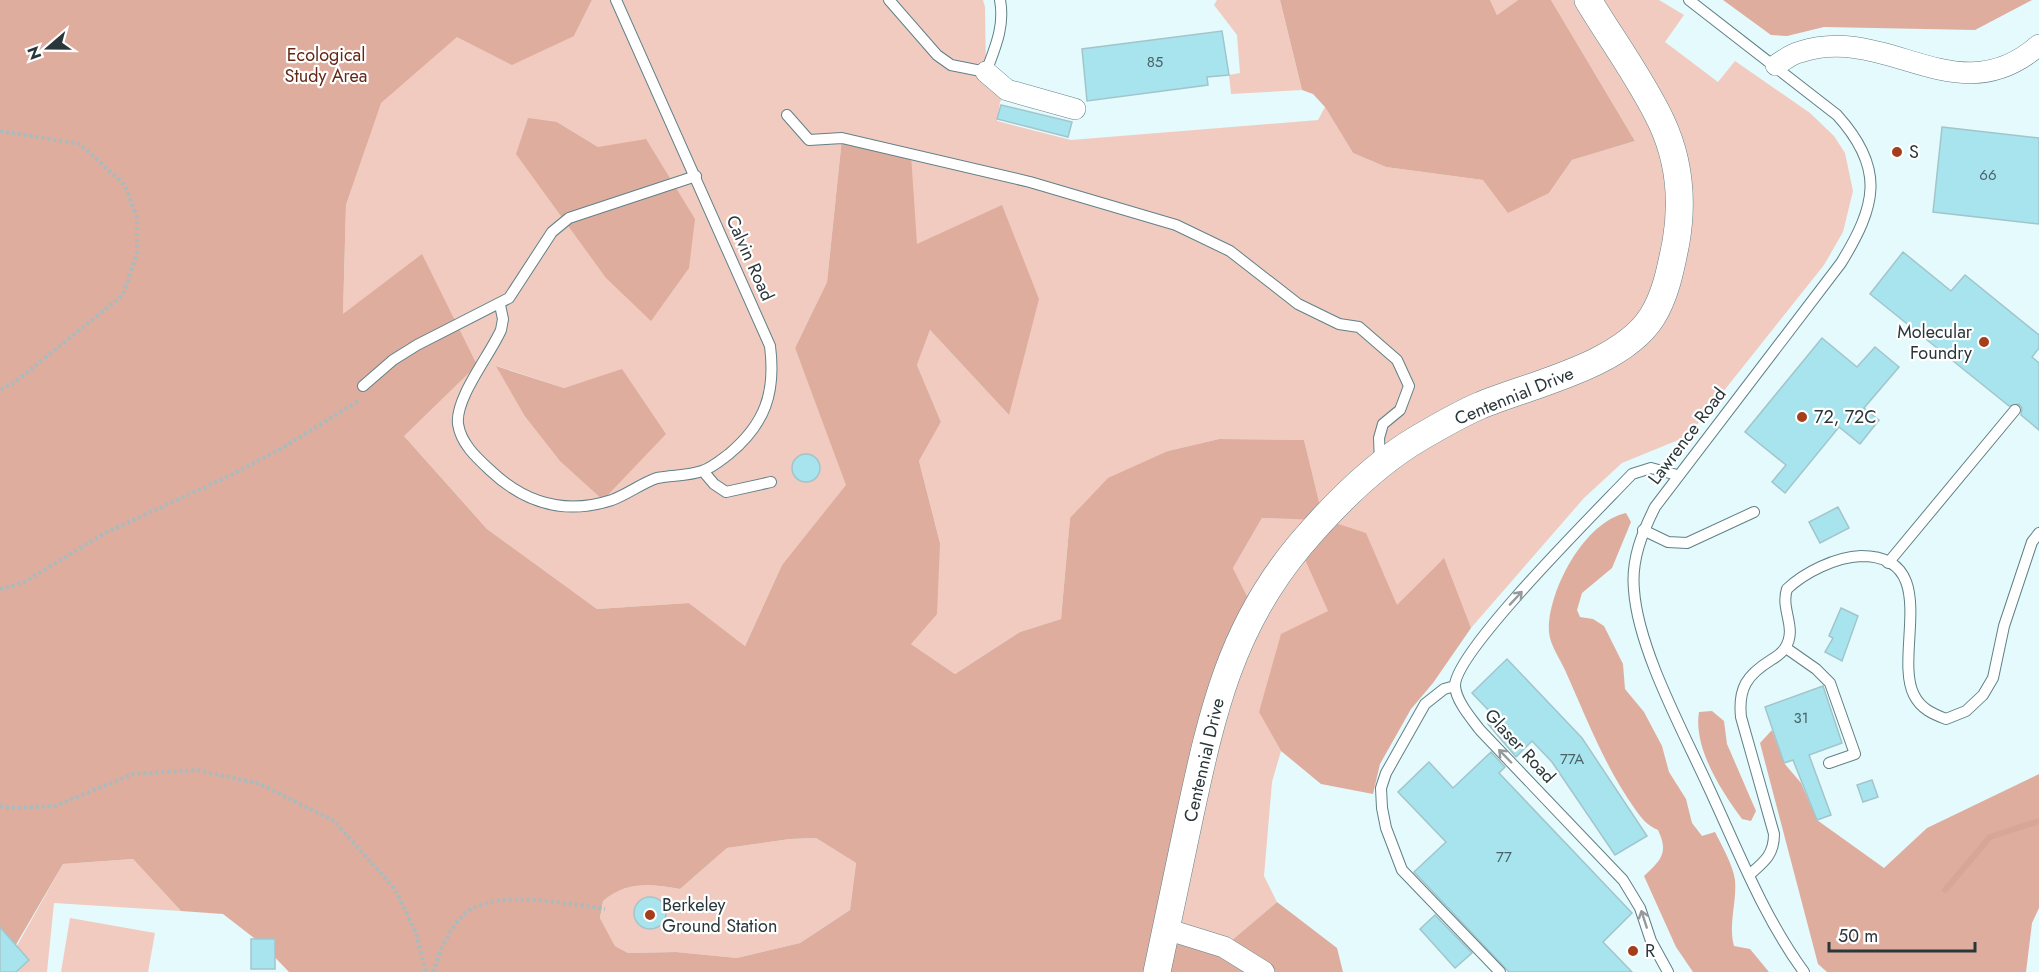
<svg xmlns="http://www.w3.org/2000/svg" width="2039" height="972" font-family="Jost,sans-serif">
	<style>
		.green { fill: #f1cbbf; fill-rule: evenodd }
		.forest { fill: #dead9e; fill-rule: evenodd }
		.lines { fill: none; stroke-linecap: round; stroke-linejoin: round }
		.stream { stroke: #d7a697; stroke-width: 6 }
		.building { fill: #a8e4ee; stroke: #a2c5cb; stroke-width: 1.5 }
		.service-casing { stroke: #618187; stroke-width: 12 }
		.minor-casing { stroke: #618187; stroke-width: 22 }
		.tertiary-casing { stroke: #618187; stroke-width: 28 }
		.path { stroke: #a8bbbe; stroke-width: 4; stroke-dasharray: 3 3; stroke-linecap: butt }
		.service { stroke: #fff; stroke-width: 10 }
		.minor { stroke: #fff; stroke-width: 21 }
		.tertiary { stroke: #fff; stroke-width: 27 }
		.oneway { stroke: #949b9c }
		.poi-dot { fill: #a53e1b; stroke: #fff; stroke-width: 2 }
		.labels { text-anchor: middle; stroke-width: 4.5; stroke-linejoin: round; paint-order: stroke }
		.number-label { font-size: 15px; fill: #4a6267 }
		.park-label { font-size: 18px; fill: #642815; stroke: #fff }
		.poi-label { font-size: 18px; fill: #2a373a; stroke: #fff; text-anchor: start }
		.street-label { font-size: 18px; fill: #2a373a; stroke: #fff }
	</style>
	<rect width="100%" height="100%" fill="#e4fafd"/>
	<g class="green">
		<path d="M0 0 574 36 592 0H983L985 7 986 72 1007 90 1000 102 997 121 1071 140 1318 120 1325 107 1353 153 1386 167 1483 180 1549 193 1572 160 1635 141 1551 0H1659L1684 15 1665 42 1718 82 1735 61 1810 113 1834 136 1845 153 1853 191 1843 232 1824 265 1688 436 1622 463 1584 498 1471 628 1441 561 1398 605 1328 611 1259 711 1281 751 1272 782 1264 876 1277 902 1224 947 1166 929 1255 612 1233 568 1262 518 1322 519 1304 440 1219 439 1168 451 1070 518 1061 619 1020 632 955 674 911 644 940 543 919 461 941 422 917 365 930 330 1009 415 916 245 842 138 827 282 795 348 847 485 782 565 745 646 689 603 597 609 487 529 404 436 343 315 346 205 366 146ZM557 122 598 147 606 278ZM497 366 564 388 622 370 524 415Z"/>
		<polygon points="1217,0 1280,0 1302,90 1231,94 1229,75 1240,73 1237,35 1214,5"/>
		<polygon points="1490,0 1518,0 1497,15"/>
		<path d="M816 838 856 863 850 910 800 943 737 958 676 952 628 953 615 946 600 918 603 901C627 881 650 884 680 889L727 848 790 839Z"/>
		<polygon points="133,859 181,911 54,903 47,972 11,972 5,967 63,864"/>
		<polygon points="70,918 155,933 148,972 61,972"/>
	</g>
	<g class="forest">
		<path d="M0 0H592L574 36 512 65 457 37 381 103 346 205 343 314 422 254 477 365 404 436 487 529 597 609 689 603 745 646 782 565 846 485 795 348 827 282 842 138 911 155 917 244 1002 205 1039 299 1009 415 930 330 917 365 941 422 919 461 940 543 937 614 911 644 955 674 1020 632 1061 619 1070 518 1108 478 1168 451 1219 439 1304 440 1323 519 1366 533 1397 605 1444 558 1471 628 1433 683 1411 709 1380 764 1373 794 1321 784 1281 751 1259 712 1281 634 1328 611 1299 546 1322 520 1262 518 1233 568 1255 612 1166 929 1224 947 1277 902 1337 948 1343 972H1263L1225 949 1244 972H289L263 945 223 914 181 911 133 859 63 864 0 972ZM816 838 856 863 850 910 800 943 737 958 676 952 628 953 615 946 600 918 603 901C627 881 650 884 680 889L727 848 790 839Z"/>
		<polygon points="1280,0 1490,0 1497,15 1518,0 1551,0 1635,141 1572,160 1549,193 1508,213 1483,180 1386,167 1353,153 1325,107 1313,94 1302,90"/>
		<polygon points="1723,0 2032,0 1975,30 1824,27 1787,36 1771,35"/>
		<polygon points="528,118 557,122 598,147 646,139 695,219 689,268 651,321 606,278 516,154"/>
		<polygon points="496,366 564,388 622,369 666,434 603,500 560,461 524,415"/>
		<path d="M1626 513 1631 522 1612 568 1582 593 1577 610 1580 617 1593 619 1604 626 1623 664 1625 689 1644 712 1662 746 1669 772 1686 799 1692 823 1702 836 1715 832C1722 846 1733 865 1735 880 1737 903 1728 924 1734 946L1750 949 1769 972H1693L1676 947 1644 876C1661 860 1669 853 1658 830 1648 826 1641 818 1635 809 1605 767 1586 717 1565 670 1560 659 1550 645 1549 632 1547 592 1584 522 1626 513Z"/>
		<path d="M1712 711 1724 721 1727 744 1756 811 1751 821 1742 819C1722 792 1693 748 1699 712Z"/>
		<polygon points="1772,730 1784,763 1801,783 1817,820 1884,868 1927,828 2039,774 2039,908 2032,923 2026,972 1827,972 1818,964 1760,743"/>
	</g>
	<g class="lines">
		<polyline class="stream" points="1945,890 1990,837 2039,821"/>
	</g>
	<g class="building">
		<polygon points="1222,31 1229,75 1207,77 1208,85 1087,101 1082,49"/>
		<polygon points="1001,105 1072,122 1068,137 997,119"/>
		<polygon points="1942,127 2039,138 2039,224 1933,212"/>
		<polygon points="1903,252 1951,291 1965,275 2039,335 2039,348 2032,357 2039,363 2039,430 2021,415 2022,408 2019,404 2009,406 1870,294"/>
		<polygon points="1822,338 1857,367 1875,347 1899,367 1864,408 1879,420 1860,444 1839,427 1785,493 1772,482 1786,465 1745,432"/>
		<circle cx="806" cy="468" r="14"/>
		<polygon points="1838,507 1849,528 1820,543 1809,522"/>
		<polygon points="1841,608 1858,616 1842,661 1825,652 1833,638 1829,636"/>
		<polygon points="1507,659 1582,738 1647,836 1615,855 1552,762 1532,741 1516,757 1488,724 1495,717 1472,693"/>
		<polygon points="1823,686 1842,743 1809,755 1831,815 1817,820 1793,760 1784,763 1765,707"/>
		<polygon points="1491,752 1505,767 1499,773 1632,913 1603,942 1632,972 1509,972 1414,872 1446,842 1398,792 1429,762 1453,788"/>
		<polygon points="1872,780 1878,797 1863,802 1857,785"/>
		<circle cx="650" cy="913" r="16"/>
		<polygon points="1435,915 1472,953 1455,968 1420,929"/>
		<polygon points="0,927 29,960 16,972 0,972"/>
		<rect x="251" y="939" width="24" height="30"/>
	</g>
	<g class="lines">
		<defs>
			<g id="service">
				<path d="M889 0 937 55 951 65 986 72C995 48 1005 26 1000 0"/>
				<path d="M1689 0 1837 115C1886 169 1876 206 1841 263L1655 507C1642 533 1631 560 1634 590 1638 649 1683 731 1708 786 1737 848 1763 916 1804 972"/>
				<polyline points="787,115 809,140 842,138 1030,182 1176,225 1230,251 1298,304 1339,324 1359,327 1397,360 1409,386 1400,410 1383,424 1379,438 1380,463"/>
				<path d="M500 305 503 319 501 330C490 355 455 398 458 424 461 444 477 458 491 471 526 504 566 515 612 500 628 494 642 483 657 478 672 475 688 476 702 471 712 468 721 460 729 454 765 424 776 393 770 346L616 0"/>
				<polyline points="363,386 393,360 417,345 509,298 552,232 569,218 696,176"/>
				<polyline points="703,471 714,484 726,492 771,482"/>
				<polyline points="1643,530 1668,542 1687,543 1754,512"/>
				<polyline points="1888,563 2015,410"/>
				<polyline points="1786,648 1816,669 1830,683 1855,754 1829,763"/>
				<polyline points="1455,686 1444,689 1425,704 1386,773 1381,788 1382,808 1386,828 1402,870 1500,972"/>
				<path d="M1749 875C1764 862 1774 855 1774 834L1741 717C1738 688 1747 675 1771 660 1776 657 1782 653 1785 648 1798 628 1780 610 1787 589 1805 572 1836 557 1861 556 1943 556 1893 654 1914 695 1921 709 1933 714 1946 719L1966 711 1983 695 1993 678 2004 626 2032 542 2039 533"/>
				<path d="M1668 972 1651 941 1640 908 1623 880 1480 730C1471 718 1456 701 1455 686 1454 652 1602 506 1632 474L1651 468 1677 475"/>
			</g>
			<g id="minor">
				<path d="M1776 65C1783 61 1791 54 1800 52 1888 23 1957 117 2039 45"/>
				<polyline points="986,72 1007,90 1075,109"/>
				<polyline points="1166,929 1224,947 1264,972"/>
			</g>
			<path id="tertiary" d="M1157 972C1168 920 1179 868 1190 815 1212 713 1231 627 1300 545 1334 505 1373 465 1419 438 1438 427 1458 415 1479 406 1529 385 1621 366 1652 317 1666 295 1671 267 1676 242 1683 201 1679 159 1661 121 1641 79 1612 40 1588 0"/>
		</defs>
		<use href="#service" class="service-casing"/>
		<use href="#minor" class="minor-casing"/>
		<use href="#tertiary" class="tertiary-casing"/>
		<g class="path">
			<polyline points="0,131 80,144 125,185 137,218 137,253 123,295 16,381 0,390"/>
			<polyline points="0,589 24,582 105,533 231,475 282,448 358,401"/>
			<polyline points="0,806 9,808 55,806 133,774 197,770 260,784 334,821 395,889 416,933 426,972"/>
			<path d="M433 972C440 951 449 927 467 912 495 889 571 904 605 909"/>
		</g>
		<use href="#service" class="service"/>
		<use href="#minor" class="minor"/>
		<use href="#tertiary" class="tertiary"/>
	</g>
	<defs><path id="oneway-shaft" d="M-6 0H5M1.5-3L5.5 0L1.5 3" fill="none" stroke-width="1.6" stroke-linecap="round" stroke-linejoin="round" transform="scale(1.5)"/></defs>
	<g class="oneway">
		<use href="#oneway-shaft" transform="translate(1516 598) rotate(-47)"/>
		<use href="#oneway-shaft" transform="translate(1505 756) rotate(-134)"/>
		<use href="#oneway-shaft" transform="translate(1644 919) rotate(-108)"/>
	</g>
	<g class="poi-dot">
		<circle cx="1897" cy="152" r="6"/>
		<circle cx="1984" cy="342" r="6"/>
		<circle cx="1802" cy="417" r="6"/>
		<circle cx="650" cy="915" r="6"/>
		<circle cx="1633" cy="951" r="6"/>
	</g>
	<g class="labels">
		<g class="number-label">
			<text x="1155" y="67">85</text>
			<text x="1988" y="180">66</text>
			<text x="1801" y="723">31</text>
			<text x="1572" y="764">77A</text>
			<text x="1504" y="862">77</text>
		</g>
		<g class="park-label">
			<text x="326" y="61">Ecological<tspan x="326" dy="21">Study Area</tspan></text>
		</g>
		<g class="poi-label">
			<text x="1909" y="158">S</text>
			<text x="1972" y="338" text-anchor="end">Molecular<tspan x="1972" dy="21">Foundry</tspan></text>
			<text x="1814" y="423">72, 72C</text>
			<text x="662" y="911">Berkeley<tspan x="662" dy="21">Ground Station</tspan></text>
			<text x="1645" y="957">R</text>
		</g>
		<g class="street-label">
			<text transform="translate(750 258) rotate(66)" y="6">Calvin Road</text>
			<text transform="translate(1514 396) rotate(-22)" y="6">Centennial Drive</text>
			<text transform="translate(1687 436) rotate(-53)" y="6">Lawrence Road</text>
			<text transform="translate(1520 746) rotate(47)" y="6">Glaser Road</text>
			<text transform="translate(1204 760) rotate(-77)" y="6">Centennial Drive</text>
		</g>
	</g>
	<g transform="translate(48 48) rotate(250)" stroke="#ffffff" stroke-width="4.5" paint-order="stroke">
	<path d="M0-4.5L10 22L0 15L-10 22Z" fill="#2a373a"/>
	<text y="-9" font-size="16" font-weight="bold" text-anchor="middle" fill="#2a373a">N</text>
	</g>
	<path d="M1829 942v9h146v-9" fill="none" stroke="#2a373a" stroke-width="3"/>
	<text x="1838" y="942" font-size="18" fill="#2a373a" stroke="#ffffff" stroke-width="4.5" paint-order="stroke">50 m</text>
</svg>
